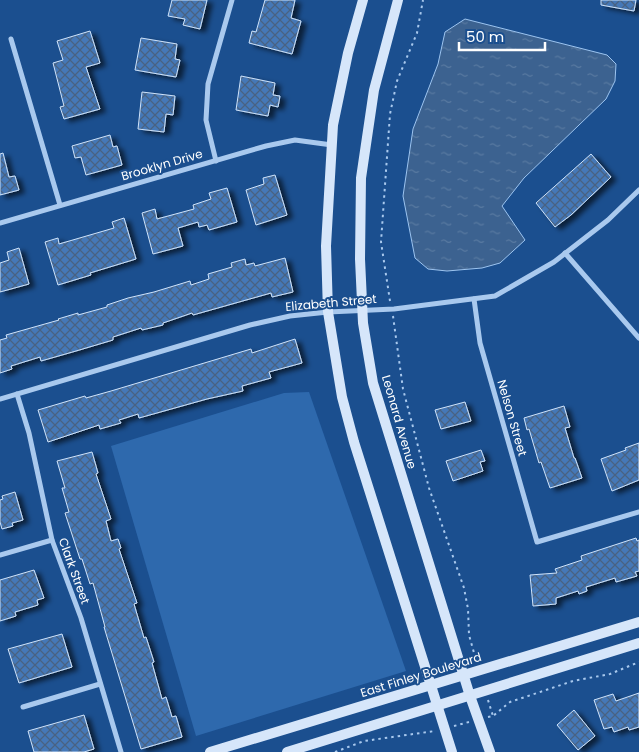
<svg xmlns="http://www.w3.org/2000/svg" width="639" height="752" font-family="Poppins,sans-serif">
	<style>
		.grass { fill: #2e69ad }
		.water { fill: url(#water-ripples); stroke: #9cc4f0 }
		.building { fill: url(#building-cross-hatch); stroke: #cfe3fa; filter: url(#shadow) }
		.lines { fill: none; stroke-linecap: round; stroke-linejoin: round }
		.path { stroke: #a9c9ee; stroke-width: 2; stroke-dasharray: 2.5 4; stroke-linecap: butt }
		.street { stroke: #a9c9ee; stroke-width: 5 }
		.secondary { stroke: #d6e6fa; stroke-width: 10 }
		.labels { text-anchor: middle; stroke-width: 4; stroke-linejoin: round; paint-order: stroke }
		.street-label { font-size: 12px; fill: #fff; stroke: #1b4f8f }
	</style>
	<defs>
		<pattern id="water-ripples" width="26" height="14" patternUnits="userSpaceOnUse" patternTransform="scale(1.25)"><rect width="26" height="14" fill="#3c6290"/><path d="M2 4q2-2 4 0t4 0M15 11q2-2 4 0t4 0" fill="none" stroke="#597aa1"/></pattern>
		<pattern id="building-cross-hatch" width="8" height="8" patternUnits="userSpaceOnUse" patternTransform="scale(1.25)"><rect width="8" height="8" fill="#4478b7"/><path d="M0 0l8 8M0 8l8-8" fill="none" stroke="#486282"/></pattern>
		<filter id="shadow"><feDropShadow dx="5.5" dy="3" stdDeviation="2.5" flood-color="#0009"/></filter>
	</defs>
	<rect width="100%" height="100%" fill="#1b4f8f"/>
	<polygon class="grass" points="309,392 406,671 196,736 111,446 284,393"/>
	<polygon class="water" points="465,19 607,55 616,64 615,81 606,99 524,178 502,206 525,240 500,263 482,268 447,271 428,269 415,258 403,196 413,129 438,64 445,32"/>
	<g class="building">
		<polygon points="172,0 207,0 200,29 183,25 185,19 168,16"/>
		<polygon points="265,0 295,0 291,18 301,21 292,54 249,43 252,31 256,32"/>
		<polygon points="601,0 636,0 634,11 601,5"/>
		<polygon points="90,31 100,63 86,67 100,109 64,119 60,107 64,106 53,63 63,60 57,41"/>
		<polygon points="141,38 177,44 175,59 180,60 176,77 135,70"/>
		<polygon points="241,76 275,83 273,95 280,96 278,107 270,105 268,116 236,110"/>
		<polygon points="142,92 175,96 173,115 166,114 164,132 138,129"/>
		<polygon points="110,135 113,147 117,146 122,165 86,175 81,157 75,158 72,146"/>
		<polygon points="3,153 9,177 15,176 19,190 0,195 0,154"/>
		<polygon points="591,154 611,177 571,215 555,227 536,203"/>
		<polygon points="275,175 287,215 256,225 246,190 264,184 263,178"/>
		<polygon points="227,188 237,222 209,230 207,225 199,227 198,222 178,228 183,246 153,254 142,213 155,209 157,219 194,209 193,205 211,199 209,193"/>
		<polygon points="124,218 136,259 90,273 91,275 58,285 45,242 58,238 59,244 114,228 112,222"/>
		<polygon points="19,248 29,284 0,292 0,263 9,260 7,252"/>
		<polygon points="285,258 293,292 272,297 271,293 193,315 192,313 163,323 163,325 142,330 141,328 113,337 113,340 76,351 41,361 40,357 11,366 12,369 0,373 0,340 7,338 6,335 59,320 58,319 78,313 78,315 107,307 107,305 128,298 154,292 190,281 191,285 209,279 208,274 232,267 231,263 245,259 246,265 254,263 255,266"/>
		<polygon points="295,339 302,363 269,372 271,378 242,386 243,391 207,399 139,418 138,414 119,420 121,423 100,429 99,425 48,442 38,410 85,396 86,398 111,391 251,349 252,353"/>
		<polygon points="465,402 471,421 441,429 435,410"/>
		<polygon points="564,406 570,427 565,428 574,458 575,458 582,478 550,488 541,462 539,463 529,429 527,430 524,418"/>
		<polygon points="639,443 639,480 612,491 601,459 626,450 625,448"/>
		<polygon points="481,450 485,461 480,462 483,471 453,481 446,461"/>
		<polygon points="92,452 98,473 96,474 111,519 106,521 111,541 118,539 121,548 119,549 137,603 134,604 144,638 146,637 154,662 152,663 162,699 166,697 172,717 176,716 182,737 141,749 104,627 105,627 93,583 90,584 82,559 80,559 65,513 69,512 62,488 65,488 57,461"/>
		<polygon points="15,492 23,520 12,523 13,526 2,529 0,522 0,500 3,499 2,496"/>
		<polygon points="636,538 637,541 639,540 639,571 635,572 637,576 616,582 615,578 586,587 587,591 579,594 578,591 556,598 556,604 533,606 530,575 557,573 555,569 582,560 581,556"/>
		<polygon points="34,570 44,598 37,600 38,605 15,612 16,616 0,621 0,580"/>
		<polygon points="62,634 72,667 19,683 8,649"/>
		<polygon points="639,693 639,727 629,730 628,727 614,732 612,727 604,729 594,700 613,694 616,701"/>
		<polygon points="574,710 595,736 578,750 557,725"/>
		<polygon points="84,715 94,749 84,752 34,752 28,731"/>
	</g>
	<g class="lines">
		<g class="path">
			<polyline points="390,301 381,242 390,114 397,81 417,33 423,0"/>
			<polyline points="393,316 403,389 429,488 464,588 468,609 469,635 476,660"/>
			<polyline points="488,700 493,716"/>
			<polyline points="488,717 493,716 510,702 573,681 610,674 639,662"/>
			<polyline points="454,726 469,722"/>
			<polyline points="335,752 364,741 435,731"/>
		</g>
		<g class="street">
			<polyline points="11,39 60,205"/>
			<polyline points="216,161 206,120 208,84 232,0"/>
			<polyline points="0,223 266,146 295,140 332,145"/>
			<polyline points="565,253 639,338"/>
			<polyline points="474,299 480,343 537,542 639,512"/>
			<polyline points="17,394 29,433 52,540 81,618 121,752"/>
			<polyline points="0,399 250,325 290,316 328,312 394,309 495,296 554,262 608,220 639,190"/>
			<polyline points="0,555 52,540"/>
			<polyline points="23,707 100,684"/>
		</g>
		<g class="secondary">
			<polyline points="363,0 348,53 333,125 326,246 328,312 342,397 354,442 452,752"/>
			<polyline points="398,0 374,90 361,178 360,259 363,323 373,383 470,696 490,752"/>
			<polyline points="210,752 639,622"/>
			<polyline points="287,752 639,643"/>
		</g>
	</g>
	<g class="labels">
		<g class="street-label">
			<text transform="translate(162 165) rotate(-16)" y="4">Brooklyn Drive</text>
			<text transform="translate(331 303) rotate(-5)" y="4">Elizabeth Street</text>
			<text transform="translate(512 418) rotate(74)" y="4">Nelson Street</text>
			<text transform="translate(399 422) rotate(74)" y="4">Leonard Avenue</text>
			<text transform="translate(74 571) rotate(70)" y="4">Clark Street</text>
			<text transform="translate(421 675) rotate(-17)" y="4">East Finley Boulevard</text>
		</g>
	</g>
	<path d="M459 42v8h86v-8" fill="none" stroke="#ffffff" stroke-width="2.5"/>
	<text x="466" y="42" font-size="15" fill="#ffffff" stroke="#1b4f8f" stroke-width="4" paint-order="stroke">50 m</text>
</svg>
